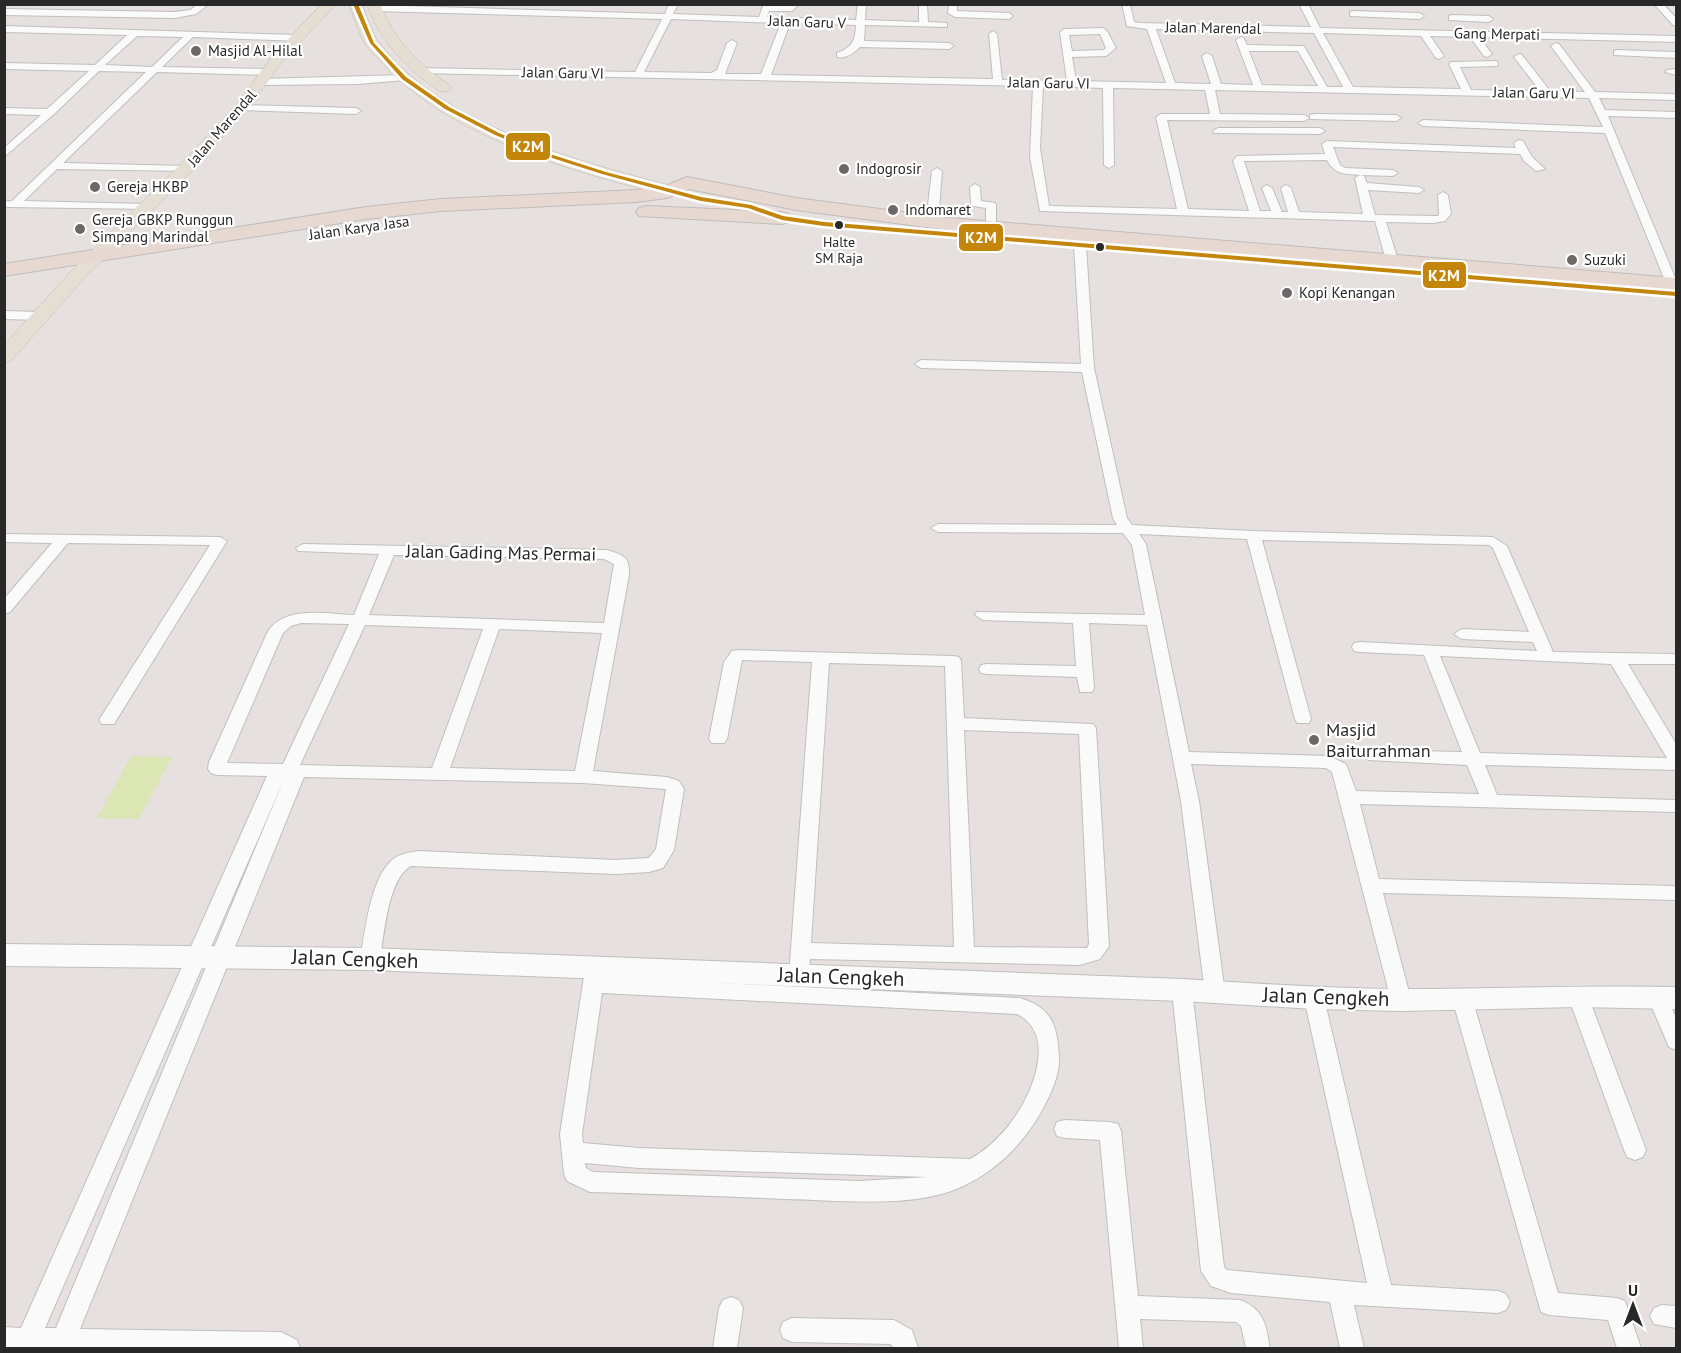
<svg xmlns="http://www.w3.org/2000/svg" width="1681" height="1353" font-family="'PT Sans',sans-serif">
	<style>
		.pitch { fill: #dce5b4 }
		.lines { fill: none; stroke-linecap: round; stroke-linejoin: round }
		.street-casing { stroke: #c0bfbf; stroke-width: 2 }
		.secondary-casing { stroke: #c0bfbf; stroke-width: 2 }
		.primary-casing { stroke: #bfbdbc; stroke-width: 1 }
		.highway-casing { stroke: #bfbdbc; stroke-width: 2 }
		.street { fill: #fbfafa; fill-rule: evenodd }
		.secondary { fill: #fbfafa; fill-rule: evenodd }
		.primary { fill: #e5ded3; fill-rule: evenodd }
		.highway { fill: #e8d8d2; fill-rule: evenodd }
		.bus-1-casing { stroke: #fff; stroke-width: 5 }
		.bus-1 { fill: #c3860a; fill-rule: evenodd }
		.poi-dot { fill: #6a6968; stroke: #fff; stroke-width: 2 }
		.bus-dot { fill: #282828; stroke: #fff; stroke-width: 2 }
		.labels { text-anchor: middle; stroke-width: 4.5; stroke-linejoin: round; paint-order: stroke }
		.far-bus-label { font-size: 14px; fill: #282828; stroke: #fff }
		.far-street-label { font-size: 15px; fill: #282828; stroke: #fff }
		.far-poi-label { font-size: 15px; fill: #282828; stroke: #fff; text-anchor: start }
		.street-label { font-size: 18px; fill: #282828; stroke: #fff }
		.poi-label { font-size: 18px; fill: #282828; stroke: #fff; text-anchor: start }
		.near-street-label { font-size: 21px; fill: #282828; stroke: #fff }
		.line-badge { stroke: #fff; stroke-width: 2 }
		.badge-label { font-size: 16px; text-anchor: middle; font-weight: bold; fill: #fff }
	</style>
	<rect width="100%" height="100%" fill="#e6e1de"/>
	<polygon class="pitch" points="131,756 172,757 139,819 97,818"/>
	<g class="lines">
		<defs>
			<g id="street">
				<polygon points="198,4 209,4 196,14 175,18 4,15 4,9 175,12 190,10"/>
				<path d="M669 4H678L673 14 759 17 763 6 799 4 792 11H769L767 17 856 20 858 4H866L865 20 919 22V4H927L928 22 947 23V27L865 25 864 41 949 43 954 46 949 49 860 47C854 53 846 59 837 57V53C853 47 855 41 856 25L790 23 771 75 993 79 989 34 993 31 997 34 1002 80 1067 81 1060 32 1064 29 1103 28 1107 31 1116 48 1106 56 1072 57 1076 81 1166 83 1147 29 1127 26 1122 4H1130L1134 22 1140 23 1311 27 1299 4H1308L1320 28 1676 36V42L1479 37 1492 54 1487 57 1484 56 1470 37 1430 36 1444 56 1439 59 1436 58 1421 36 1323 33 1353 87 1461 89 1449 64 1451 62 1495 61 1498 62V66L1460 67 1471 90 1540 91 1514 57 1519 54 1522 55 1550 91 1585 92 1551 46 1556 43 1559 44 1595 92 1676 94V100L1599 98 1605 110 1676 112V118L1608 116 1676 280V285L1672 287 1666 283 1605 133 1423 126 1418 123 1423 120 1603 127 1589 98 1215 90 1220 114 1304 115 1309 118 1304 121 1167 120 1188 209 1249 211 1233 161 1237 156 1325 154 1322 144 1327 141 1516 148 1514 143 1519 140 1523 141 1532 157 1545 169 1536 171 1524 161 1520 154 1333 147 1340 165 1345 168 1393 170 1398 173 1393 176 1360 175 1364 176 1367 183 1419 187 1424 190 1419 193 1368 190 1375 215 1438 216 1439 214 1438 195 1443 192 1448 195 1451 214 1445 221 1433 223 1386 222 1398 260 1392 263 1386 260 1375 221 1040 211 1030 157 1033 86 421 73 418 72V68L635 72 662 19 374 11 370 8 374 5 665 14ZM671 19 781 23 761 74H725L737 43 732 40 727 43 717 70 711 73 644 72ZM1156 29 1314 33 1343 87H1327L1304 46 1247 45 1244 38 1241 37 1236 40 1253 85 1221 84 1212 56 1207 53 1202 56 1211 84 1175 83ZM1100 34 1106 48 1104 50 1072 51 1069 35ZM1249 51H1298L1318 86 1262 85ZM1043 86 1103 88 1104 165 1109 168 1114 165 1113 88 1205 90 1210 114H1161L1156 117 1177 209 1049 206 1040 148ZM1327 160C1335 175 1345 174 1360 175L1355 178 1363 214 1299 212 1291 188 1286 185 1281 188 1288 212H1282L1272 188 1267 185 1262 188 1271 211H1260L1244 161Z"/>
				<polygon points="949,4 957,4 957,11 1009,13 1013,16 1009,19 955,17 948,13"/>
				<polygon points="1654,4 1663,4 1676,18 1676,26 1673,25"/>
				<polygon points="1353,11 1420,13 1424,16 1420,19 1350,16 1350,12"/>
				<polygon points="1452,15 1489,16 1493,19 1489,22 1449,20 1449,16"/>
				<path d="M4 26 299 35 303 38 299 41 193 37 162 67 269 69 274 72 269 75 157 72 63 163 185 166 190 169 189 171 57 169 24 201 147 204 152 207 151 209 8 207 4 206V202L12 201 146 72 99 71 54 114 4 157V148L41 115 4 114V108L47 109 89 71 4 69V63L95 65 127 35 4 32ZM137 36 183 37 152 67 105 65Z"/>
				<polygon points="1617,50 1676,52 1676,58 1614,55 1614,51"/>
				<polygon points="1676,69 1676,75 1665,72 1667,70"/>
				<polygon points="403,75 406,76 406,80 358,84 261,85 256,82 261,79"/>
				<polygon points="241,105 356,108 361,111 356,114 238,110 238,106"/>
				<polygon points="1314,114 1396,115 1401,118 1396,121 1310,119 1310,115"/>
				<polygon points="1218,128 1320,128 1325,131 1320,134 1214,133 1213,131"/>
				<polygon points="937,168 942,171 938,222 932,225 926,222 932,171"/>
				<polygon points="975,184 980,187 981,201 995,203 996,205 996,229 988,229 986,227 986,208 972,206 971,204 970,187"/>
				<path d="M1080 243 1086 246 1094 368 1127 518 1132 525 1253 531 1493 537 1507 546 1553 652 1676 654V664H1628L1676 744V770L1485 765 1497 795 1676 800V812L1360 804 1379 879 1676 886V900L1383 893 1411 1000 1408 1006 1401 1008 1394 1006 1391 1000 1332 772 1326 768 1191 764 1199 801 1225 993 1222 999 1215 1001 1208 999 1205 993 1181 801 1147 625 1089 623 1094 688 1092 692H1080L1077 677 987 674 981 673 979 669 981 665 987 664 1076 666 1073 623 983 620 975 615 977 612 1145 615 1132 545 1123 533 938 532 931 528 938 524 1117 525 1113 518 1082 372 921 368 915 364 921 360 1081 364 1074 246ZM1139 534 1247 539 1295 719 1297 723H1309L1311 719 1262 540 1489 545 1493 548 1529 632 1462 629 1454 634 1462 639 1533 642 1537 651 1360 642 1354 643 1352 647 1354 651 1360 652 1424 655 1462 752 1374 750 1368 752 1365 756 1368 760 1467 765 1479 794 1356 791 1346 764 1329 756 1189 752 1146 544ZM1440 656 1611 664 1667 758 1480 753Z"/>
				<polygon points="4,311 41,312 47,316 41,320 4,319"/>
				<polygon points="4,534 220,537 227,541 114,724 102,724 99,720 210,545 68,543 10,612 4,614 4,599 52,543 4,542"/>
				<path d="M303 544 607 550C624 555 630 557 629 575L593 771 667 777 679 781 684 789 674 850 663 868 649 872 615 874 411 866C388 878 384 935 380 959L377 965 370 967 363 965 360 959C365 932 370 882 390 862 397 854 410 852 420 851L615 860 649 858 656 849 666 789 583 783 304 777 80 1329 281 1332 297 1340 300 1348H4V1327L21 1328 267 776 217 775 211 773 208 769 209 762 268 631C286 605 326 614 354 615L379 554 298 551 296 548ZM394 555 604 559 614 564 604 623 369 615ZM301 623 349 624 283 764 227 763 283 633 291 626ZM365 625 483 629 432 768 300 765ZM499 629 602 633 575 771 450 768ZM285 777 56 1328H45Z"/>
				<path d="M738 650 953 656 959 657 961 661 964 718 1093 724 1096 728 1109 946 1100 959 1080 965 810 959 809 976 806 982 799 984 792 982 789 976 812 662 742 660 727 739 724 743H712L709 739 724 662 732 651ZM829 663 945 666 954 947 811 943ZM964 730 1079 734 1089 944 1087 948 974 947Z"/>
				<path d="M595 962 602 964 605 970 604 977 661 980 667 964 674 962 681 964 684 970 681 981 1020 998C1052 1008 1057 1025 1059 1056 1061 1075 1047 1103 1037 1119 1017 1150 994 1172 961 1187 914 1209 837 1200 785 1199 720 1196 655 1194 590 1192L567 1181 564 1174 560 1134 585 970 588 964ZM602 993 1017 1014C1059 1035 1031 1098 1009 1125 998 1139 985 1151 970 1159L639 1148 583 1143 582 1134ZM585 1163 639 1168 928 1177 859 1181 593 1172 586 1168Z"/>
				<polygon points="1182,982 1189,984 1192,990 1224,1267 1227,1270 1367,1283 1304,998 1307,992 1314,990 1321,992 1324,998 1391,1285 1498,1291 1506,1294 1510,1302 1506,1310 1498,1313 1354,1305 1364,1348 1340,1348 1330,1302 1231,1293 1211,1286 1201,1271 1172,990 1175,984"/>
				<polygon points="1578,988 1585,990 1588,996 1646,1150 1643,1157 1635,1160 1627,1157 1624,1150 1568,996 1571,990"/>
				<polygon points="1462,990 1469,992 1472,998 1558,1293 1617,1298 1625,1301 1641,1348 1617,1348 1608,1320 1549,1315 1541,1312 1452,998 1455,992"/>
				<polygon points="1658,990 1665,992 1676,1018 1676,1050 1669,1047 1648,998 1651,992"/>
				<path d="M1065 1120 1110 1122 1118 1124 1121 1131 1138 1296 1240 1300C1264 1309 1266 1325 1270 1348H1246L1241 1326 1236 1322 1140 1319 1143 1348H1119L1100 1140 1065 1138 1057 1136 1054 1129 1057 1122Z"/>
				<polygon points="731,1297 739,1300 743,1308 737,1348 713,1348 719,1308 723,1300"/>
				<polygon points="1662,1305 1676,1306 1676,1328 1654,1324 1650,1316 1654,1308"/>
				<polygon points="792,1318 894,1320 912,1330 918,1348 894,1348 890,1344 792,1342 783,1338 780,1330 783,1322"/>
			</g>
			<path id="secondary" d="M4 944 369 948 1182 979C1255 983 1328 989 1401 989 1493 989 1584 985 1676 987V1009L1578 1007 1401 1011 1314 1009 1182 1001 369 970 4 966Z"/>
			<g id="primary">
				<polygon points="322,4 336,4 283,61 246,111 191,172 87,275 11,361 4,363 4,345 75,267 179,166 236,105 273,55"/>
				<path d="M349 4H362C367 16 371 32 379 42 440 125 580 162 676 187L678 191 670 196C573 172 447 137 379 60 374 54 368 49 364 43 358 31 354 17 349 4Z"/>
				<path d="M367 4H380C393 39 419 64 449 85L451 88 449 91H439C407 69 380 42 367 4Z"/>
			</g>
			<g id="highway">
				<polygon points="687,177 796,198 949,218 1676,278 1676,290 949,230 796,210 689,189 667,198 636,202 441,211 366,219 4,276 4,264 366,207 441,199 636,190 663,187"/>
				<polygon points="646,206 782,212 789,214 792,218 789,222 782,224 639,216 636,212 639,208"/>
			</g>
		</defs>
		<use href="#street" class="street-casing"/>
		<use href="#secondary" class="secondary-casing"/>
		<use href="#primary" class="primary-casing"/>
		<use href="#highway" class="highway-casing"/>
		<use href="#street" class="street"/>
		<use href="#secondary" class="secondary"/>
		<use href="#primary" class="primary"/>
		<use href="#highway" class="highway"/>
		<defs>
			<polygon id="bus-1" points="353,4 358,4 374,43 406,77 449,107 499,133 553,155 606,172 701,197 751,205 783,216 824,222 1676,292 1676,296 824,226 782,220 748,208 701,201 602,174 549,157 495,135 445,109 402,79 370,43"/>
		</defs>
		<use href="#bus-1" class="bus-1-casing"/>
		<use href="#bus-1" class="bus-1"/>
	</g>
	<g class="poi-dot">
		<circle cx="196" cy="51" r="6"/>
		<circle cx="844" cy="169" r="6"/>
		<circle cx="95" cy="187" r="6"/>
		<circle cx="893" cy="210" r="6"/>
		<circle cx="80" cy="229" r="6"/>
		<circle cx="1572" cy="260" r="6"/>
		<circle cx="1287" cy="293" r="6"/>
		<circle cx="1314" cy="740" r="6"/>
	</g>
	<g class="bus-dot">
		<circle cx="839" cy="225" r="5"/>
		<circle cx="1100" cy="247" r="5"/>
	</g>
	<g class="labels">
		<g class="far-bus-label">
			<text x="839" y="247">Halte<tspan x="839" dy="16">SM Raja</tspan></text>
		</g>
		<g class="far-street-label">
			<text transform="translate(807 22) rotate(2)" y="5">Jalan Garu V</text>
			<text transform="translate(1213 28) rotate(1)" y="5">Jalan Marendal</text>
			<text transform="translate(1497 34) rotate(1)" y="5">Gang Merpati</text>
			<text transform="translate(563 73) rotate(1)" y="5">Jalan Garu VI</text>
			<text transform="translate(1049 83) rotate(1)" y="5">Jalan Garu VI</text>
			<text transform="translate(1534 93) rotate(1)" y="5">Jalan Garu VI</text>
			<text transform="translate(222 128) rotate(-49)" y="5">Jalan Marendal</text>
			<text transform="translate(359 228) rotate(-8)" y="5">Jalan Karya Jasa</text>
		</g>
		<g class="far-poi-label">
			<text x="208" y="56">Masjid Al-Hilal</text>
			<text x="856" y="174">Indogrosir</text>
			<text x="107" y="192">Gereja HKBP</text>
			<text x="905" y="215">Indomaret</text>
			<text x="92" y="225">Gereja GBKP Runggun<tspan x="92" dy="17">Simpang Marindal</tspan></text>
			<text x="1584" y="265">Suzuki</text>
			<text x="1299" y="298">Kopi Kenangan</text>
		</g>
		<g class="street-label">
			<text transform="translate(501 553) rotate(1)" y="6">Jalan Gading Mas Permai</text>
		</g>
		<g class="poi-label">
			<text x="1326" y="736">Masjid<tspan x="1326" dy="21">Baiturrahman</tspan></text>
		</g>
		<g class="near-street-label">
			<text transform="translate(355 959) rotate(2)" y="7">Jalan Cengkeh</text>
			<text transform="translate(841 977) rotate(2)" y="7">Jalan Cengkeh</text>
			<text transform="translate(1326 997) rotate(2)" y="7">Jalan Cengkeh</text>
		</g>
	</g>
	<g class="line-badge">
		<rect x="505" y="132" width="46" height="29" rx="6" fill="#c3860a"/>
		<rect x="958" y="223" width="46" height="29" rx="6" fill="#c3860a"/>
		<rect x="1422" y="261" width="45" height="28" rx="6" fill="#c3860a"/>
	</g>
	<g class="badge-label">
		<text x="528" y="152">K2M</text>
		<text x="981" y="243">K2M</text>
		<text x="1444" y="281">K2M</text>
	</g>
	<rect width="1681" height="1353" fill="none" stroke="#282828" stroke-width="12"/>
	<g transform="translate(1633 1305)" stroke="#ffffff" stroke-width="4.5" paint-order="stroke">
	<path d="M0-4.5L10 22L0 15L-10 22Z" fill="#282828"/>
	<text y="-9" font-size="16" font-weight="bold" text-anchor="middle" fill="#282828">U</text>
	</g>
</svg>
